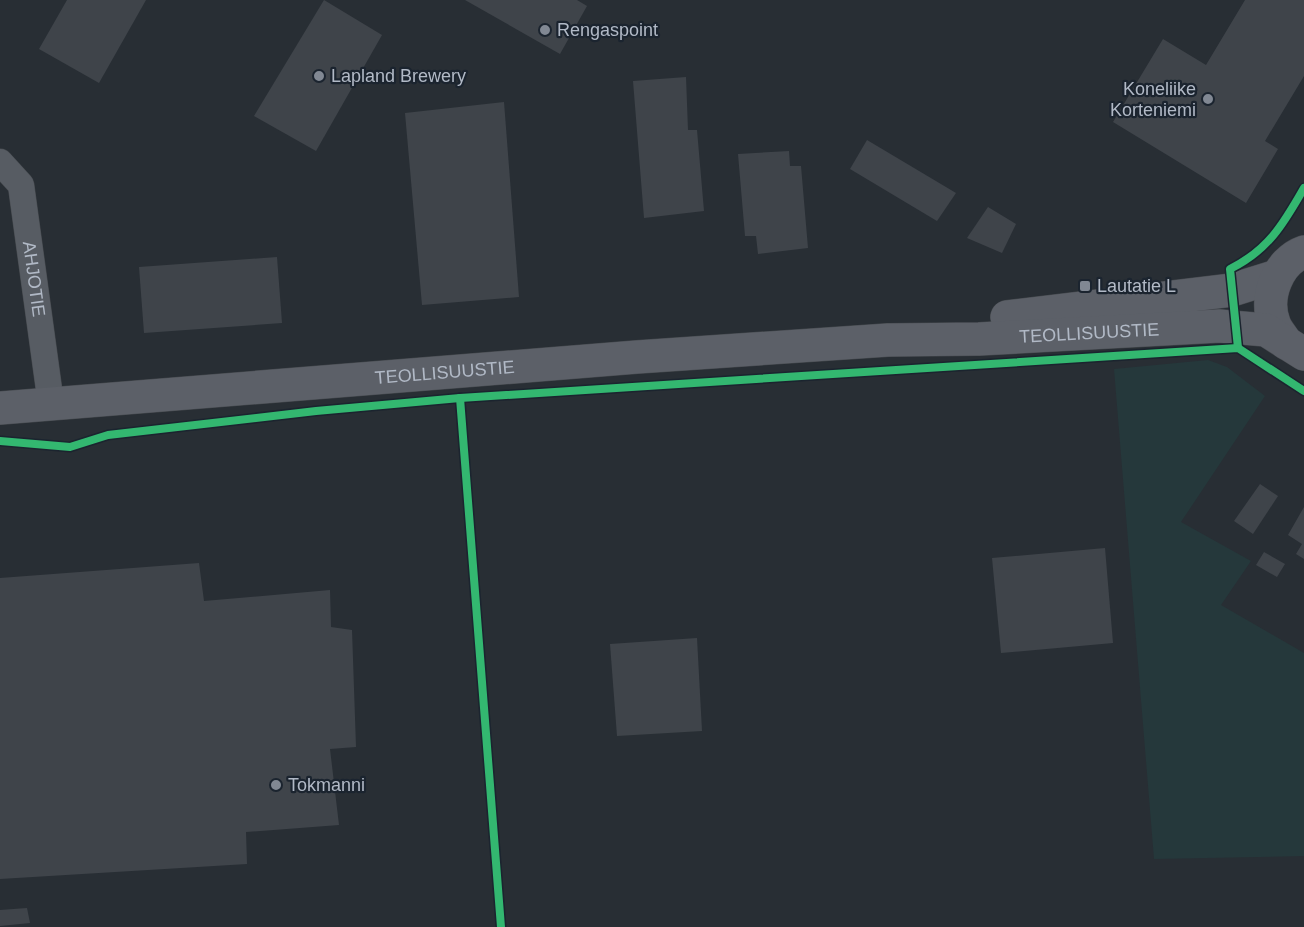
<svg xmlns="http://www.w3.org/2000/svg" width="1304" height="927" font-family="Helvetica,sans-serif">
	<style>
		.green { fill: #25383b }
		.building { fill: #3f444a }
		.lines { fill: none; stroke-linecap: round; stroke-linejoin: round }
		.street-casing { stroke: #464a4f; stroke-width: 27 }
		.secondary-casing { stroke: #464a4f; stroke-width: 34 }
		.street { stroke: #575c63; stroke-width: 26 }
		.secondary { stroke: #5c6068; stroke-width: 33 }
		.cycleway-casing { stroke: #1b242f; stroke-width: 11 }
		.cycleway { stroke: #33b770; stroke-width: 8 }
		.poi-dot { fill: #818893; stroke: #1b242f; stroke-width: 2 }
		.labels { text-anchor: middle; stroke-width: 4.5; stroke-linejoin: round; paint-order: stroke }
		.poi-label { font-size: 18px; fill: #b1b9c6; stroke: #1b242f; text-anchor: start }
		.street-label { font-size: 18px; fill: #b1b9c6; stroke: #1b242f }
	</style>
	<rect width="100%" height="100%" fill="#282e34"/>
	<polygon class="green" points="1208,360 1227,367 1265,396 1181,522 1251,561 1221,605 1304,653 1304,856 1154,859 1114,369"/>
	<g class="building">
		<polygon points="67,0 146,0 99,83 39,49"/>
		<polygon points="324,0 382,35 316,151 254,116"/>
		<polygon points="465,0 577,0 587,6 560,54"/>
		<polygon points="1245,0 1304,0 1304,76 1265,141 1278,149 1246,203 1113,122 1163,39 1206,65"/>
		<polygon points="686,77 688,130 697,130 704,211 644,218 633,81"/>
		<polygon points="504,102 519,297 422,305 405,113"/>
		<polygon points="867,140 956,193 937,221 850,169"/>
		<polygon points="789,151 790,166 801,166 808,248 758,254 756,236 745,236 738,154"/>
		<polygon points="988,207 1016,224 1002,253 967,238"/>
		<polygon points="277,257 282,323 144,333 139,267"/>
		<polygon points="1260,484 1278,496 1253,534 1234,521"/>
		<polygon points="1304,507 1304,559 1296,554 1302,544 1288,535"/>
		<polygon points="1105,548 1113,643 1001,653 992,558"/>
		<polygon points="1264,552 1285,564 1277,577 1256,565"/>
		<polygon points="199,563 204,601 330,590 331,627 352,630 356,747 330,749 339,825 246,832 247,864 0,879 0,578"/>
		<polygon points="697,638 702,731 617,736 610,644"/>
		<polygon points="27,908 30,923 0,926 0,910"/>
	</g>
	<g class="lines">
		<defs>
			<g id="street">
				<path id="s1" d="M0 162 21 185 51 404"/>
			</g>
			<g id="secondary">
				<polyline points="1007,317 1232,290 1277,276"/>
				<path d="M1286 343C1283 337 1276 330 1274 323 1264 297 1278 261 1304 252"/>
				<path id="s2" d="M0 408 637 357 888 340 979 339 1219 326 1266 330 1304 354"/>
			</g>
		</defs>
		<use href="#street" class="street-casing"/>
		<use href="#secondary" class="secondary-casing"/>
		<use href="#street" class="street"/>
		<use href="#secondary" class="secondary"/>
		<defs>
			<g id="cycleway">
				<path d="M1238 348 1230 269C1268 250 1283 225 1304 188"/>
				<polyline points="460,398 501,927"/>
				<polyline points="0,441 70,447 108,435 316,411 460,398 1238,348 1304,391"/>
			</g>
		</defs>
		<use href="#cycleway" class="cycleway-casing"/>
		<use href="#cycleway" class="cycleway"/>
	</g>
	<g class="poi-dot">
		<circle cx="545" cy="30" r="6"/>
		<circle cx="319" cy="76" r="6"/>
		<circle cx="1208" cy="99" r="6"/>
		<rect x="1079" y="280" width="12" height="12" rx="3"/>
		<circle cx="276" cy="785" r="6"/>
	</g>
	<g class="labels">
		<g class="poi-label">
			<text x="557" y="36">Rengaspoint</text>
			<text x="331" y="82">Lapland Brewery</text>
			<text x="1196" y="95" text-anchor="end">Koneliike<tspan x="1196" dy="21">Korteniemi</tspan></text>
			<text x="1097" y="292">Lautatie L</text>
			<text x="288" y="791">Tokmanni</text>
		</g>
		<g class="street-label">
			<text dy="6" stroke="none"><textPath href="#s1" startOffset="126">AHJOTIE</textPath></text>
			<text dy="6" stroke="none"><textPath href="#s2" startOffset="1092">TEOLLISUUSTIE</textPath></text>
			<text dy="6" stroke="none"><textPath href="#s2" startOffset="446">TEOLLISUUSTIE</textPath></text>
		</g>
	</g>
</svg>
